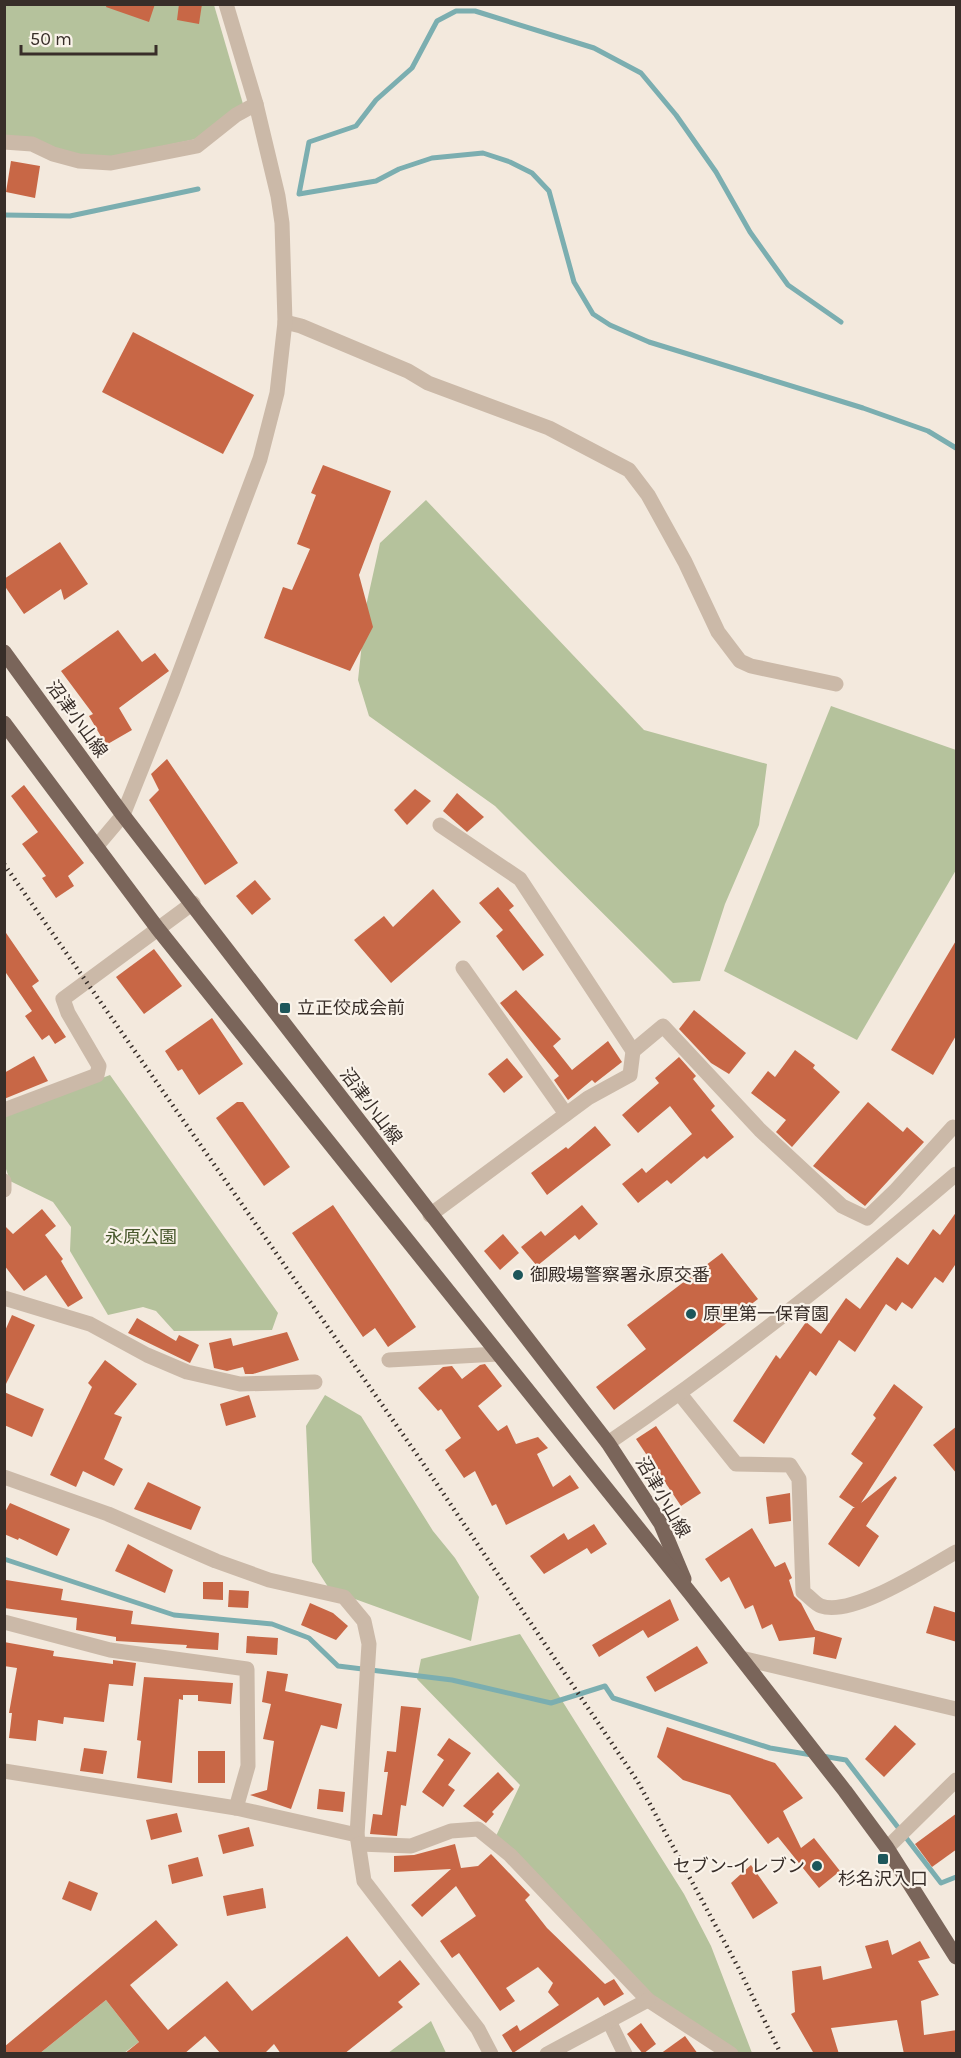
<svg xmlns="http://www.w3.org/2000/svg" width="961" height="2058" font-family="Karla,'Noto Sans JP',sans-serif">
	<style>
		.green { fill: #b5c29c }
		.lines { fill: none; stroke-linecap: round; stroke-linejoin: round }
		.stream { stroke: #7baeb0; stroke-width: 5 }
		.building { fill: #c86746 }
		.minor { stroke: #cbb9a8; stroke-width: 15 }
		.major { stroke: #7a655a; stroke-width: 15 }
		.rail { stroke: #382e29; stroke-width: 4.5; stroke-dasharray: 1.5 4.5; stroke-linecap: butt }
		.poi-dot { fill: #1d565a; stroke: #faf3ea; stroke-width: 2 }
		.labels { text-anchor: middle; stroke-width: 4.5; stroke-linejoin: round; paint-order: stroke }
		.street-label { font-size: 18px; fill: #382e29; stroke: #faf3ea }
		.poi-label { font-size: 18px; fill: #382e29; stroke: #faf3ea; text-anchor: start }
		.park-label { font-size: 18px; fill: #47572c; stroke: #faf3ea }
	</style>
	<rect width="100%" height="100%" fill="#f3e9dd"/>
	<g class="green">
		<polygon points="4,5 214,5 243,104 201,138 115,156 90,157 5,137"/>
		<polygon points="426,500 644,730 767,764 759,825 725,904 700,981 673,983 495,806 369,716 358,680 366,606 380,543"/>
		<polygon points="831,706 956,750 956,870 857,1040 724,971"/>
		<polygon points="110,1075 278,1313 272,1330 174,1331 156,1311 143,1307 108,1315 70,1251 71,1227 53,1202 10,1181 5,1166 5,1115"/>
		<polygon points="325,1395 361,1416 433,1531 455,1558 479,1597 471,1641 330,1590 312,1562 306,1426"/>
		<polygon points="520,1634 684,1894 711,1946 752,2053 736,2053 657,2000 496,1836 520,1785 417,1679 421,1659"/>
		<polygon points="106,2000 139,2042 124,2053 39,2054"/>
		<polygon points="431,2021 446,2053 388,2053"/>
	</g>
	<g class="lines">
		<g class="stream">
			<polyline points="4,215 70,216 198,189"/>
			<polyline points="841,322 788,285 750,232 716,172 676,115 641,73 594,48 475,11 456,11 437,21 412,68 376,100 356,126 309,142 299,194 376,181 399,169 432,158 483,153 510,162 532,173 549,191 574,282 593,314 610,325 649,342 863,408 928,431 956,448"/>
			<polyline points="4,1559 174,1615 272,1624 309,1638 338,1666 452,1680 551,1703 605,1686 613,1698 770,1748 812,1755"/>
			<polyline points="822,1756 846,1760 941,1883 956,1877"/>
		</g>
	</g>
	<g class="building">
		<polygon points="107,4 155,4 149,22 106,7"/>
		<polygon points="179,4 202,4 199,24 177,20"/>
		<polygon points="11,161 40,166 35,198 6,192"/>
		<polygon points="133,332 254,395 223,454 102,392"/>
		<polygon points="323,465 391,491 359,575 373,627 350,671 264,638 283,587 292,590 310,549 297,544 316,495 311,493"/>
		<polygon points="60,542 88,584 64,600 61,589 24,614 4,585 4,579"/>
		<polygon points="118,630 142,662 155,653 169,671 119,708 132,730 106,745 89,716 93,714 61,671"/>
		<polygon points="167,759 238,863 205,885 149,800 159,790 151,774"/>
		<polygon points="24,785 84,863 68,876 74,886 56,898 42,878 46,876 22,844 38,832 11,796"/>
		<polygon points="415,789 431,801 407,825 394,810"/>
		<polygon points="457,793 484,817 467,832 443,811"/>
		<polygon points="255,880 271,899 252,915 236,896"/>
		<polygon points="498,887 514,906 509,910 544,955 523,971 496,936 503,930 479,903"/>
		<polygon points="433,889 461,922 391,983 354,940 384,916 393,927"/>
		<polygon points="4,930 39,981 32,986 66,1037 55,1044 49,1035 42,1040 25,1016 32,1011 4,970"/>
		<polygon points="957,939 957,1034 933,1075 891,1050"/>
		<polygon points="154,949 182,986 144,1014 116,977"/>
		<polygon points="516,990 561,1039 553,1046 572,1070 608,1041 622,1062 595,1083 592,1080 568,1100 554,1080 559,1076 500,1003"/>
		<polygon points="694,1010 746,1053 729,1074 711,1063 679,1029"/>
		<polygon points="212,1018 243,1064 199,1095 182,1069 178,1071 165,1051"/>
		<polygon points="795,1050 815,1065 813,1068 840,1092 792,1147 776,1132 786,1120 751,1093 768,1071 775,1077"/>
		<polygon points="34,1056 48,1081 4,1099 4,1073"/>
		<polygon points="679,1057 696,1076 693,1079 715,1106 711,1110 734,1137 707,1159 704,1156 671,1184 667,1180 638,1203 622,1184 642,1168 646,1173 692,1134 670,1106 638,1133 622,1115 659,1083 655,1078"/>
		<polygon points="507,1058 523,1077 504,1093 488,1074"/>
		<polygon points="237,1102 243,1102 290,1167 264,1186 216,1118"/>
		<polygon points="868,1102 903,1132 907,1127 924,1142 865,1206 813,1166"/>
		<polygon points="595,1126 611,1145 547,1195 531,1173 566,1147 568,1149"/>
		<polygon points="333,1205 416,1327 388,1347 375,1328 363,1337 292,1233"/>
		<polygon points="582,1205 598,1224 579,1240 575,1235 537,1266 521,1247 541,1231 545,1236"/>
		<polygon points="42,1209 56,1226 45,1235 63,1259 61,1261 83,1298 68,1307 46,1275 24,1291 4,1265 4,1225 13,1234"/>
		<polygon points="957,1211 957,1262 943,1283 935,1277 912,1309 902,1302 896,1311 886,1304 855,1352 839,1340 816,1376 810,1371 764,1444 733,1421 776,1355 780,1359 806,1322 821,1334 846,1298 860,1309 897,1257 908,1265 933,1229 940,1235"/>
		<polygon points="503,1234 519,1253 500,1270 484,1251"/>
		<polygon points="722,1253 758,1299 614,1410 596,1387 646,1349 627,1325"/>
		<polygon points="12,1315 35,1325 4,1388 4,1333"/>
		<polygon points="137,1318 176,1341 179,1335 199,1345 190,1363 128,1333"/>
		<polygon points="287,1332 299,1360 253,1374 245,1374 243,1367 227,1371 214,1368 209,1343 231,1338 233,1346"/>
		<polygon points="105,1360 137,1384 114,1414 122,1417 104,1459 123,1469 114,1486 83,1471 76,1487 50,1475 92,1387 88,1383"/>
		<polygon points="485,1364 502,1386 478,1406 498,1431 507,1425 516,1444 538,1437 548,1448 537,1454 553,1487 570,1475 579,1488 506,1525 496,1504 492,1506 475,1471 464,1478 445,1450 461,1438 441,1409 438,1411 418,1388 443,1367 452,1366 462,1379 480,1365"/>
		<polygon points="894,1384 923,1407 861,1503 895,1476 897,1478 866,1526 879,1536 859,1567 828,1544 853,1508 855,1508 839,1497 863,1463 851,1454 876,1418 873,1415"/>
		<polygon points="4,1392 44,1409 32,1437 4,1425"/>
		<polygon points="249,1395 256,1417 226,1426 220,1404"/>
		<polygon points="656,1426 701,1493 681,1506 636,1439"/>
		<polygon points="957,1426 957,1474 933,1445"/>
		<polygon points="148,1482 201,1507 191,1530 134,1509"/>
		<polygon points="790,1493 791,1521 769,1524 766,1497"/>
		<polygon points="10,1503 70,1529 57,1556 19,1538 18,1540 4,1534 4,1514"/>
		<polygon points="594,1524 607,1544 591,1554 587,1548 544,1574 530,1556 564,1533 568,1540"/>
		<polygon points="752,1528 775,1567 785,1562 792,1578 789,1580 794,1596 801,1603 815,1630 842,1638 836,1659 813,1654 815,1637 779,1641 772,1624 762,1629 753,1605 745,1609 729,1577 721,1582 705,1559"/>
		<polygon points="128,1544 173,1570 165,1593 115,1571"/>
		<polygon points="6,1580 63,1589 61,1600 133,1611 131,1624 219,1633 218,1650 186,1648 187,1645 116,1641 116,1637 76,1630 77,1618 4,1608"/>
		<polygon points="203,1582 223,1582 223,1600 203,1599"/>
		<polygon points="229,1590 249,1591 248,1608 228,1607"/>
		<polygon points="670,1599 679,1620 648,1638 643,1630 599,1657 592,1645"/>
		<polygon points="310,1603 333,1613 348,1626 336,1640 301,1625"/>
		<polygon points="934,1606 957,1613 957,1642 926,1633"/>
		<polygon points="247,1636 278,1638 277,1655 246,1653"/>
		<polygon points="4,1642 54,1651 53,1656 113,1664 113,1660 136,1663 133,1686 109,1684 104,1722 64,1717 63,1724 38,1720 36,1741 9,1738 12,1713 9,1713 17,1668 4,1666"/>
		<polygon points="697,1646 708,1663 655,1692 646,1677"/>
		<polygon points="267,1671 288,1674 285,1691 342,1704 337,1729 321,1725 291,1809 250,1795 267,1790 274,1741 263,1739 271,1704 262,1702"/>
		<polygon points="144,1677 233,1683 231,1704 198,1701 198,1695 183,1695 183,1700 179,1699 172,1783 137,1778 141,1741 137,1740"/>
		<polygon points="401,1706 421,1708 406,1806 401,1805 397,1836 370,1834 373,1814 382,1815 388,1772 384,1772 387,1751 396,1752"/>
		<polygon points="895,1725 916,1744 884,1777 865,1759"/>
		<polygon points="667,1727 775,1763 803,1798 783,1811 801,1848 814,1838 840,1871 819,1888 778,1837 768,1844 730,1795 683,1780 657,1757"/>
		<polygon points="449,1738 471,1753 448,1785 455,1790 443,1807 422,1792 444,1760 437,1755"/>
		<polygon points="84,1748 107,1751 103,1774 80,1771"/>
		<rect x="198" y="1751" width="27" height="32"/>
		<polygon points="498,1772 514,1789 492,1812 494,1814 486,1823 463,1806"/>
		<polygon points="319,1789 345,1792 343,1812 317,1809"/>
		<polygon points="177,1813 182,1832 151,1840 146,1820"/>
		<polygon points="957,1813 957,1849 932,1867 915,1844"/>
		<polygon points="249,1827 254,1846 223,1854 218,1835"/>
		<polygon points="455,1844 461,1868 478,1866 491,1854 530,1895 525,1900 547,1928 605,1984 614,1979 624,1994 604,2006 598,1997 513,2053 502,2035 517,2025 520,2031 559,2005 548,1992 553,1983 538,1967 506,1988 515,2001 500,2011 459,1953 452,1958 440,1941 476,1916 456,1886 422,1917 411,1905 451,1869 394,1872 394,1856 414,1855"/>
		<polygon points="198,1857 203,1876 172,1884 168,1865"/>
		<polygon points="751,1865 778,1903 753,1919 731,1883"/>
		<polygon points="69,1881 98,1893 91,1911 62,1899"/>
		<polygon points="263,1888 266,1908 227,1916 223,1896"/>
		<polygon points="156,1920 178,1945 130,1985 168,2030 227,1981 252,2011 347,1936 379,1977 400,1960 420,1984 398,2002 403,2007 344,2054 281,2054 274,2044 264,2054 221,2054 205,2036 184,2054 124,2054 139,2042 106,2000 39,2054 4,2054 4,2047"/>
		<polygon points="888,1940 892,1955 920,1941 930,1958 918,1961 939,1995 921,2001 924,2035 957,2030 957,2054 904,2054 897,2020 831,2028 839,2054 813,2052 791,2014 795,2012 792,1971 821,1966 823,1980 872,1968 865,1946"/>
		<polygon points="641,2023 656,2044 643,2054 627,2034"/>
		<polygon points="685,2036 698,2054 660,2054"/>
	</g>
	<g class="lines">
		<g class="minor">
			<polyline points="4,142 32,144 53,154 79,161 111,163 197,146 236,115 256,104"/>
			<polyline points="285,322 301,326 408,371 428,383 549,428 629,470 648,495 685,562 718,632 740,661 751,666 836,684"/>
			<polyline points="96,847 123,815 173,690 260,459 277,393 285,322 282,223 278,196 256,104 226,4"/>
			<polyline points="463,968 566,1114"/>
			<polyline points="633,1051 663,1026 760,1130 842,1206 867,1218 895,1191 953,1127 956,1128"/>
			<polyline points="4,1110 97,1075 99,1066 68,1013 63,999 193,903"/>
			<polyline points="4,1181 4,1190"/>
			<polyline points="430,1215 588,1098 630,1075 633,1051 520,879 440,825"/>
			<polyline points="4,1298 90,1324 147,1355 187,1372 240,1384 315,1382"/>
			<polyline points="389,1360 498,1354"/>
			<path d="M680 1394 736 1464 790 1465 799 1479 803 1592C809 1596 815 1604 821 1606 853 1617 927 1568 956 1552"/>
			<path d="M608 1443C729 1361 845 1269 956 1174"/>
			<polyline points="4,1477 108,1514 216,1561 269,1580 344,1597 364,1621 369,1644 357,1835 364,1881 478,2029 491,2054"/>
			<polyline points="4,1622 110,1650 247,1669 248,1766 236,1808"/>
			<polyline points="741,1658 956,1709"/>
			<polyline points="4,1771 236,1808 357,1835"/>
			<polyline points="359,1844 411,1846 451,1831 478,1829 510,1855 648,2000 731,2054"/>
			<polyline points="887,1848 956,1780"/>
			<polyline points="609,2021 625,2054"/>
			<polyline points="547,2054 648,2000"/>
		</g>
		<g class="major">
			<polyline points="4,652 123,815 608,1443 661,1524 684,1579"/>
			<polyline points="4,723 158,929 690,1593 845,1791 887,1848 956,1957"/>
		</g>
		<polyline class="rail" points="4,864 420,1459 638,1782 738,1967 781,2054"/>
	</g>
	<g class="poi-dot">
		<rect x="279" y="1002" width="12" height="12" rx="3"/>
		<circle cx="518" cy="1275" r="6"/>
		<circle cx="691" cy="1314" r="6"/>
		<rect x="877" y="1853" width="12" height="12" rx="3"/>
		<circle cx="817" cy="1866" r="6"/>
	</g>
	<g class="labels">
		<g class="street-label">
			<text transform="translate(77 719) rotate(54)" y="6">沼津小山線</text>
			<text transform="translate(371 1106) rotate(53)" y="6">沼津小山線</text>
			<text transform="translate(663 1497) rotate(60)" y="6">沼津小山線</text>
		</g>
		<g class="poi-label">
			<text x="297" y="1014">立正佼成会前</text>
			<text x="530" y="1281">御殿場警察署永原交番</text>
			<text x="703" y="1320">原里第一保育園</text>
			<text x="805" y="1872" text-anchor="end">セブン-イレブン</text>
			<text x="883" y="1885" text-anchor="middle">杉名沢入口</text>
		</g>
		<g class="park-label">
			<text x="141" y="1243">永原公園</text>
		</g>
	</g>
	<rect width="961" height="2058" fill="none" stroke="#382e29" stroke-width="12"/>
	<path d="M21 45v9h135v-9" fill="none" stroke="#382e29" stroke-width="3"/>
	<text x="30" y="45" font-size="18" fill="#382e29" stroke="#faf3ea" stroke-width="4.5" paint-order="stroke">50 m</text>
</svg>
